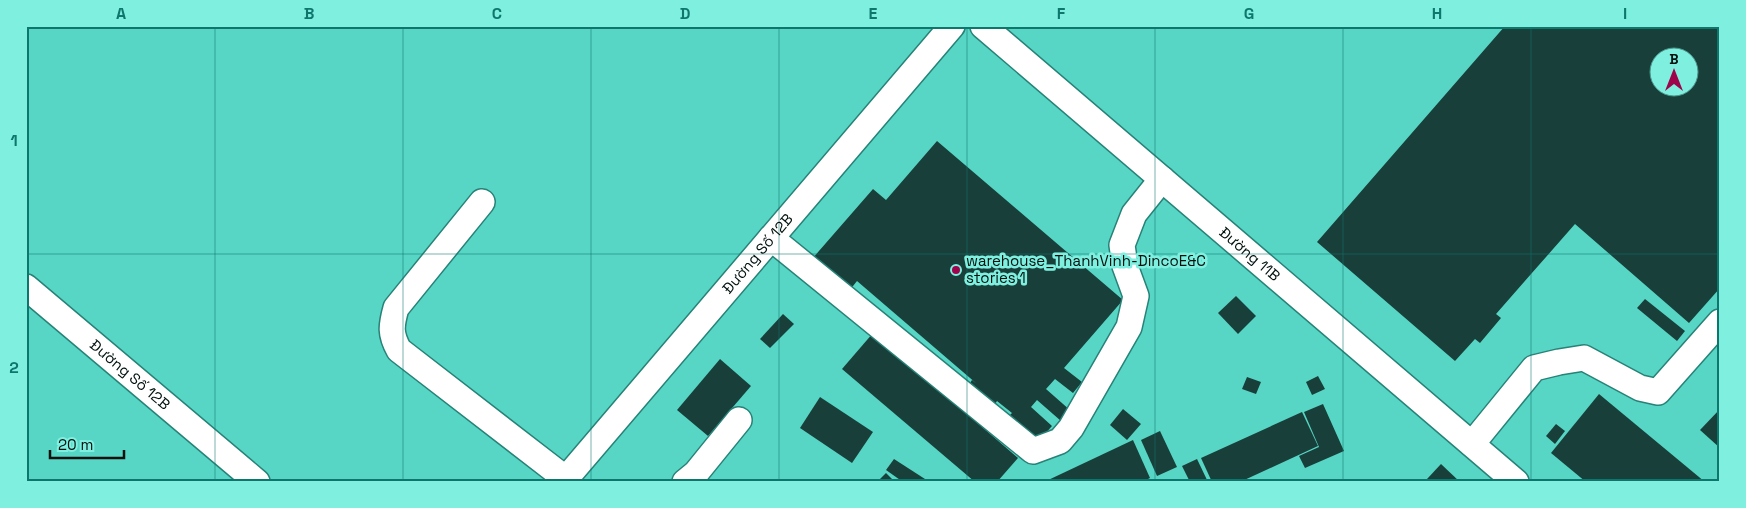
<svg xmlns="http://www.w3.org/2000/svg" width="1746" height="508" font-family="'Space Grotesk',sans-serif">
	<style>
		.built { fill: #57d6c5; fill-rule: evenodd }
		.building { fill: #193f3a; fill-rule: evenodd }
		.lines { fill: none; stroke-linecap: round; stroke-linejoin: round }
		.minor-casing { stroke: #278277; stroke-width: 28 }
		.minor { stroke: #fff; stroke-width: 25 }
		.grid { fill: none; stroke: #0f766e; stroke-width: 1; stroke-opacity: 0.55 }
		.poi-dot { fill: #9e034b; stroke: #7ff0e0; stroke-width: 2 }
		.labels { text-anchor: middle; stroke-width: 5; stroke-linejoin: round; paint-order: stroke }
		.street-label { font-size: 15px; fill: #00110e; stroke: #7ff0e0 }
		.poi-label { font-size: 15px; fill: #00110e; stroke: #7ff0e0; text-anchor: start }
		.neatline { fill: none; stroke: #0f766e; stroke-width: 2 }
		.grid-label { font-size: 16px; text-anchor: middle; font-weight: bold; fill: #0f766e }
	</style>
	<rect width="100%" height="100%" fill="#72e3d3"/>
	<path class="built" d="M26 26H1720V482H26ZM1658 58H1688V88H1658Z"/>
	<g class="building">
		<path d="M1505 26H1720V288L1689 323 1575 224 1496 314 1501 318 1480 343 1475 339 1455 361 1317 242ZM1658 58H1688V88H1658Z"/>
		<polygon points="937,141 1123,300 1064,368 1082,382 1073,393 1055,379 1046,389 1071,411 1061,421 1037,400 1031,407 1052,426 1037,443 1008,417 1012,413 997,401 995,404 968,386 972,380 977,384 857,281 849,291 812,259 873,189 886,200"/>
		<polygon points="1236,296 1256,316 1238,334 1218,313"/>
		<polygon points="1645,299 1685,331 1677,341 1637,308"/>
		<polygon points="783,314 794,324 770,348 760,339"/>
		<polygon points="873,333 1018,458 997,482 975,482 842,369"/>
		<polygon points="720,359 751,386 708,436 677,410"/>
		<polygon points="1318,376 1325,389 1312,395 1306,382"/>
		<polygon points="1247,377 1261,382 1256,394 1242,389"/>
		<polygon points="1599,394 1705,482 1586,482 1551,453"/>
		<polygon points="820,397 873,432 852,463 800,428"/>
		<polygon points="1323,404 1344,451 1305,468 1299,456 1319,447 1304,412"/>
		<polygon points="1123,409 1141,424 1127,440 1110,425"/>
		<polygon points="1720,409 1720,448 1700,430"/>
		<polygon points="1302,412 1318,446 1240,482 1212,482 1201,458"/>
		<polygon points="1556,424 1565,431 1555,444 1546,436"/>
		<polygon points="1160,431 1177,467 1157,476 1141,440"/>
		<polygon points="1133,440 1150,478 1142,482 1044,482"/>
		<polygon points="894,459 925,479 923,482 903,482 886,470"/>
		<polygon points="1197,459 1208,482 1190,482 1182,466"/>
		<polygon points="1441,464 1460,482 1431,482 1427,479"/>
		<polygon points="886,473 893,480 891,482 877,482"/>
	</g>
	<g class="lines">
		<defs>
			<g id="minor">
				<path id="s1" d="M983 26 1516 482"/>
				<path d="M482 202 396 308C391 326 390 334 399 350L566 479"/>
				<polyline points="771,238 1033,451 1060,441 1071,428 1129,327 1136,296 1125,266 1122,245 1134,214 1162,179"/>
				<path id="s2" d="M26 287 257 482"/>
				<polyline points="1472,444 1534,368 1559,362 1584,358 1640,388 1658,392 1720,322"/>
				<path id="s3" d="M563 482 952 26"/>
				<polyline points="685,482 696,473 739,420"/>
			</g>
		</defs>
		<use href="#minor" class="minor-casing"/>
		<use href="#minor" class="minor"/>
	</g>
	<path class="grid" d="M215 26V482M403 26V482M591 26V482M779 26V482M967 26V482M1155 26V482M1343 26V482M1531 26V482M26 254H1720"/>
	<circle class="poi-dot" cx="956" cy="270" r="5"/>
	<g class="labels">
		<g class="street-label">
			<text dy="5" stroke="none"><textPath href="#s3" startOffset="300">Đường Số 12B</textPath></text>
			<text dy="5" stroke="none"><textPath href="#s1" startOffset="351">Đường 11B</textPath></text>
			<text dy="5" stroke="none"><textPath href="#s2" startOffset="136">Đường Số 12B</textPath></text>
		</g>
		<g class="poi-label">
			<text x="966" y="266">warehouse_ThanhVinh-DincoE&amp;C<tspan x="966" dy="17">stories 1</tspan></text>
		</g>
	</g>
	<rect width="1746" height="508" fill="none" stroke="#7ff0e0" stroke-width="55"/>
	<g transform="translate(1674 72)"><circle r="24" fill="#7ff0e0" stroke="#4c978c"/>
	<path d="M0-4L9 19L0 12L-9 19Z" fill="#9e034b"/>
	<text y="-8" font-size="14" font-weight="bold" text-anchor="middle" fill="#00110e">B</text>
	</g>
	<path d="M50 450v8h74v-8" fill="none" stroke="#00110e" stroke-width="2.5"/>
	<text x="58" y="450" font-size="15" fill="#00110e" stroke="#7ff0e0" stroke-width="4" paint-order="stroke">20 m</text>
	<rect x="28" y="28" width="1690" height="452" class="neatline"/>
	<g class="grid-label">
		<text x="121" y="19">A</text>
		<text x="309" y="19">B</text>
		<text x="497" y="19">C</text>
		<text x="685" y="19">D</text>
		<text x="873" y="19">E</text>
		<text x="1061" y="19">F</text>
		<text x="1249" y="19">G</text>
		<text x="1437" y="19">H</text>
		<text x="1625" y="19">I</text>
		<text x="14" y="146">1</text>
		<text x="14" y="373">2</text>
	</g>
</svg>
